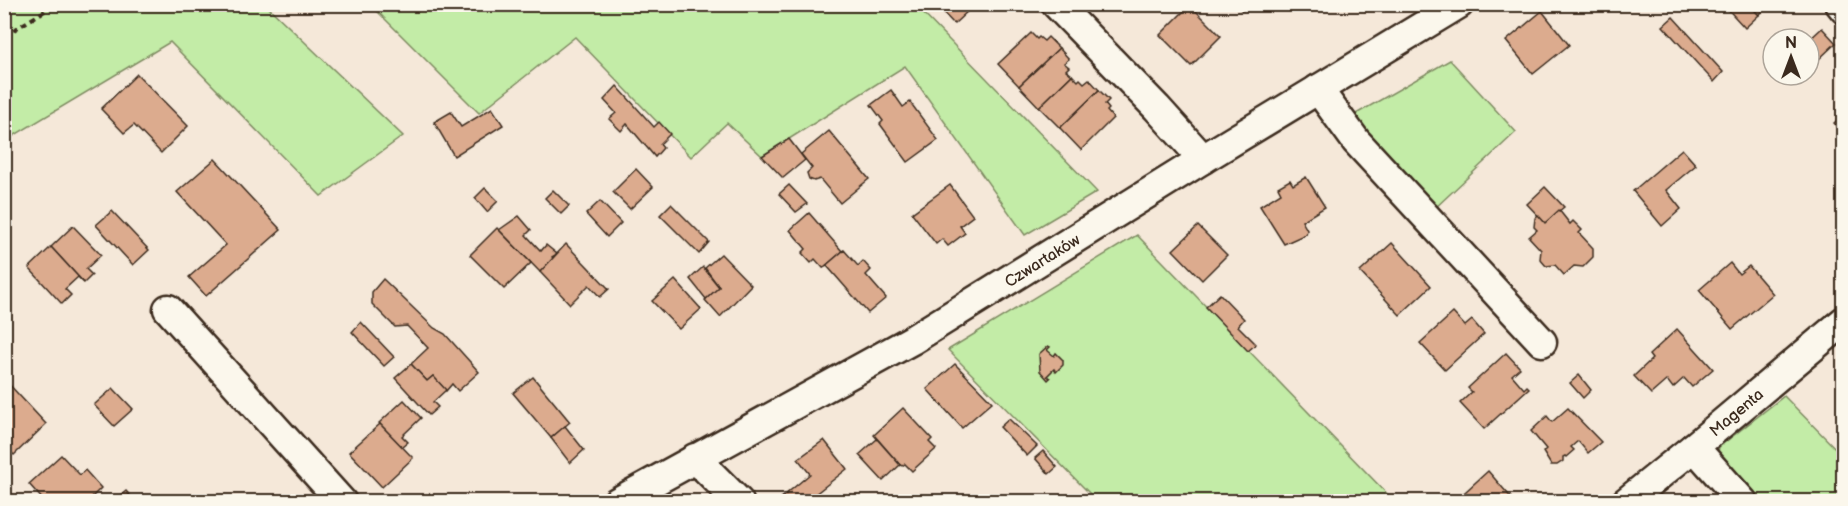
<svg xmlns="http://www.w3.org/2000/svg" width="1848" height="506" font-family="'Balsamiq Sans',sans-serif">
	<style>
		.green { fill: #c3eca7; stroke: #7f8b62; stroke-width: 1.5 }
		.building { fill: #dcab8e; stroke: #3b2a1e; stroke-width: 1.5 }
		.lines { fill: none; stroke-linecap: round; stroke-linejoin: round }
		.minor-casing { stroke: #3b2a1e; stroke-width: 33 }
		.path { stroke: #3b2a1e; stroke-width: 4; stroke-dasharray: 6 4.5; stroke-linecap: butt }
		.minor { stroke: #fbf7ec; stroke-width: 28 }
		.labels { text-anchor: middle; stroke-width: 5; stroke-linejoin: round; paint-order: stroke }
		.street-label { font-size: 16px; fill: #3b2a1e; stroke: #fbf7ec }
	</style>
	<rect width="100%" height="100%" fill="#f5e8d9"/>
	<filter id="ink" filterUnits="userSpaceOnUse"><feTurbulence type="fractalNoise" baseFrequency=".0167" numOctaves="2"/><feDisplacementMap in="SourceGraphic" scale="12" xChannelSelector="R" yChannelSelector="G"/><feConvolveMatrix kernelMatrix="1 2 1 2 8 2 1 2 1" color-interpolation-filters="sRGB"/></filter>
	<g filter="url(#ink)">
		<g class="green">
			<polygon points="4,5 266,5 403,136 321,196 170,42 5,141"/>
			<polygon points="371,5 915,5 1097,192 1025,235 905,66 762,156 727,123 691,157 575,37 479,113"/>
			<polygon points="1450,60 1516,132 1433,210 1349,118"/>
			<polygon points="1137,235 1394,501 1097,501 948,350"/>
			<polygon points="1784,396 1843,456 1843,501 1760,501 1717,457 1719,447"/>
		</g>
		<g class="building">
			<polygon points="935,4 964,4 969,10 954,24"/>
			<polygon points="1236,4 1250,4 1242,11"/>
			<polygon points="1723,4 1749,4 1759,15 1745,28"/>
			<polygon points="1749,4 1770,4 1759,15"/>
			<polygon points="1190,5 1221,36 1191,66 1160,35"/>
			<polygon points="1542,11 1569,45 1533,74 1506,41"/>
			<polygon points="1673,17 1723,72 1714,82 1663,26"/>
			<polygon points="1822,28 1836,43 1818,60 1809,50 1809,40"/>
			<polygon points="1031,33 1037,39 1039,37 1044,41 1048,37 1059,48 1019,86 998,64"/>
			<polygon points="1059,48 1069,59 1064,63 1069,67 1066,70 1072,75 1039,107 1019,86"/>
			<polygon points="137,74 188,126 161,153 134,125 124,133 101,109"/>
			<polygon points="1072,75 1078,81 1080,79 1084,83 1089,79 1099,90 1060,128 1039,107"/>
			<polygon points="617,86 654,127 659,122 670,134 660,144 663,148 655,157 627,124 621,131 609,119 616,113 604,100"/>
			<polygon points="891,90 903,107 910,102 938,140 908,162 880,124 883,121 871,105"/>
			<polygon points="1099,90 1109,100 1105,104 1109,109 1107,111 1113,118 1081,150 1060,128"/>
			<polygon points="492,108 503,125 454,156 434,122 451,112 461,127"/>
			<polygon points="1844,114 1844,133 1834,123"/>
			<polygon points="829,131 869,179 840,203 820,179 814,181 809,179 807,173 812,168 801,154"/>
			<polygon points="789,139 805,160 783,178 762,156"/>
			<polygon points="1682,149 1696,165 1666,190 1681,209 1662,226 1633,191"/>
			<polygon points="215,159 281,230 206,296 189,277 226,245 177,192"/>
			<polygon points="636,169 653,187 630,209 613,192"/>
			<polygon points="1306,177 1325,207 1302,221 1307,230 1306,234 1284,244 1260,206 1281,193 1278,187 1290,180 1293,185"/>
			<polygon points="789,185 807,204 796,212 779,194"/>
			<polygon points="950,185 973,216 960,226 965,233 948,246 942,239 936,244 912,213"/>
			<polygon points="1545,187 1564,207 1545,223 1527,204"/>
			<polygon points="485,188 498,201 487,212 475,198"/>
			<polygon points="553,190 569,206 561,214 545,198"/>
			<polygon points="600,201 621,223 607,237 586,214"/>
			<polygon points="671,204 709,242 699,254 660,215"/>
			<polygon points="1559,210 1570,224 1573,221 1582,230 1579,233 1593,248 1593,257 1583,267 1574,266 1564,275 1555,265 1546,266 1540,259 1541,250 1529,237 1537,230 1534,227 1535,218 1538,215 1545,223"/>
			<polygon points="112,211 149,250 133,265 96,225"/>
			<polygon points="809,213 842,251 844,250 823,268 815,259 811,263 802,253 806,249 790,230"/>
			<polygon points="519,216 531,230 526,235 541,251 546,245 557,254 552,257 554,259 540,272 499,230"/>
			<polygon points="73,226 101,255 86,269 92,275 84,283 51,247"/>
			<polygon points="1198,226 1227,255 1202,280 1173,250"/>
			<polygon points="497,228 531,263 504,289 470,255"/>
			<polygon points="1392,243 1431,286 1400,315 1360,272"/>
			<polygon points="566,244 609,289 600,297 589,285 570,304 540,272"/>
			<polygon points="51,247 84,283 78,277 65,289 71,295 62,304 29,268"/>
			<polygon points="844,250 858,266 863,261 871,270 866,275 886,298 868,313 827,266 823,268"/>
			<polygon points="721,254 751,285 720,317 705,300 719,287 705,268"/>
			<polygon points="1730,263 1739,274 1749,266 1773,294 1732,329 1699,290"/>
			<polygon points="703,267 719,287 706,299 690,279"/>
			<polygon points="383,279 434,328 445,334 479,372 458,391 452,384 446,391 433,376 427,381 411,364 428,348 407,326 395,327 372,304 372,292"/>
			<polygon points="675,280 701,309 679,329 652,301"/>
			<polygon points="1220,294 1244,319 1238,326 1256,344 1248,351 1206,307"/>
			<polygon points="1453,313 1465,326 1472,320 1484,334 1445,370 1420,343"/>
			<polygon points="361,322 394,357 384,366 352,332"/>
			<polygon points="1677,329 1713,369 1692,387 1684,378 1673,388 1667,380 1651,394 1634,376 1652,359 1649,355"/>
			<polygon points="1048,346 1050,347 1047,350 1054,356 1056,353 1063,360 1063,365 1056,372 1054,369 1047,376 1050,378 1048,380 1040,371 1039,354"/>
			<polygon points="1506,353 1520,368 1512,375 1524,389 1527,386 1529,388 1484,429 1460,403 1472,392 1468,388"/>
			<polygon points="411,364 427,381 433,376 446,390 433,402 438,407 429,415 395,378"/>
			<polygon points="955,364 992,402 962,428 927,389"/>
			<polygon points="1579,375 1591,390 1583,398 1570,383"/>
			<polygon points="533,377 570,422 551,438 513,393"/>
			<polygon points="5,380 46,424 14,455 4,446"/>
			<polygon points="113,388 133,409 114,426 94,405"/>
			<polygon points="404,400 421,418 402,436 408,442 402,447 379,423"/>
			<polygon points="903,408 932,439 929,442 936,449 912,471 905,464 902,466 900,465 874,435"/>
			<polygon points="1568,408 1601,442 1588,453 1578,441 1571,447 1574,450 1566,457 1565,456 1563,457 1563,461 1557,465 1551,465 1543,452 1546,449 1531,431 1547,416 1552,422"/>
			<polygon points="1009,419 1037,446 1027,456 1000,427"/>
			<polygon points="380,424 413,458 382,487 349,452"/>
			<polygon points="565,426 584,450 570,463 551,438"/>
			<polygon points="877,439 900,465 883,481 859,455"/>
			<polygon points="824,440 847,469 805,502 780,502 779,500 810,474 798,459"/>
			<polygon points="1043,451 1057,467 1049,474 1035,458"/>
			<polygon points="61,455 80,475 85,470 101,488 87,502 55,502 53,499 49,502 45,502 29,484"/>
			<polygon points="1488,471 1515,502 1454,502"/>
			<polygon points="126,491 136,502 113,502"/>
		</g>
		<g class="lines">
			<defs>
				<g id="minor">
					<polyline points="1056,4 1157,108 1203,159"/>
					<polyline points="1840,4 1844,9"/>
					<polyline points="1318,89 1356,141 1542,342"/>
					<polyline points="168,309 342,502"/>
					<polyline points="1694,447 1743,502"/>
					<polyline points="695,458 739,502"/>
					<polyline points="617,502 912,340 1203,159 1459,4"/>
					<polyline points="1626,502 1694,447 1844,321"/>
				</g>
			</defs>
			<use href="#minor" class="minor-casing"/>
			<polyline class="path" points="4,36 56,4"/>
			<use href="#minor" class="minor"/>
		</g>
	</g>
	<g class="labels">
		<g class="street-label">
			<text transform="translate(1042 260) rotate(-32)" y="6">Czwartaków</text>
			<text transform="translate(1736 412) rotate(-40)" y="6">Magenta</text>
		</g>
	</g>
	<rect width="1848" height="506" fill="none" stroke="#fbf7ec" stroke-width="24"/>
	<rect x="12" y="12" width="1824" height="482" fill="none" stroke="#3b2a1e" stroke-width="2" filter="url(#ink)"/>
	<g transform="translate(1791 57)"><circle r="28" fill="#fbf7ec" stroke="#aea59a" stroke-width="1.5"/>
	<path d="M0-4.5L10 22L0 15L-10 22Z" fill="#3b2a1e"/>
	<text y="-9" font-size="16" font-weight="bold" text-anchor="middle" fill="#3b2a1e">N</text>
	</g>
</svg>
